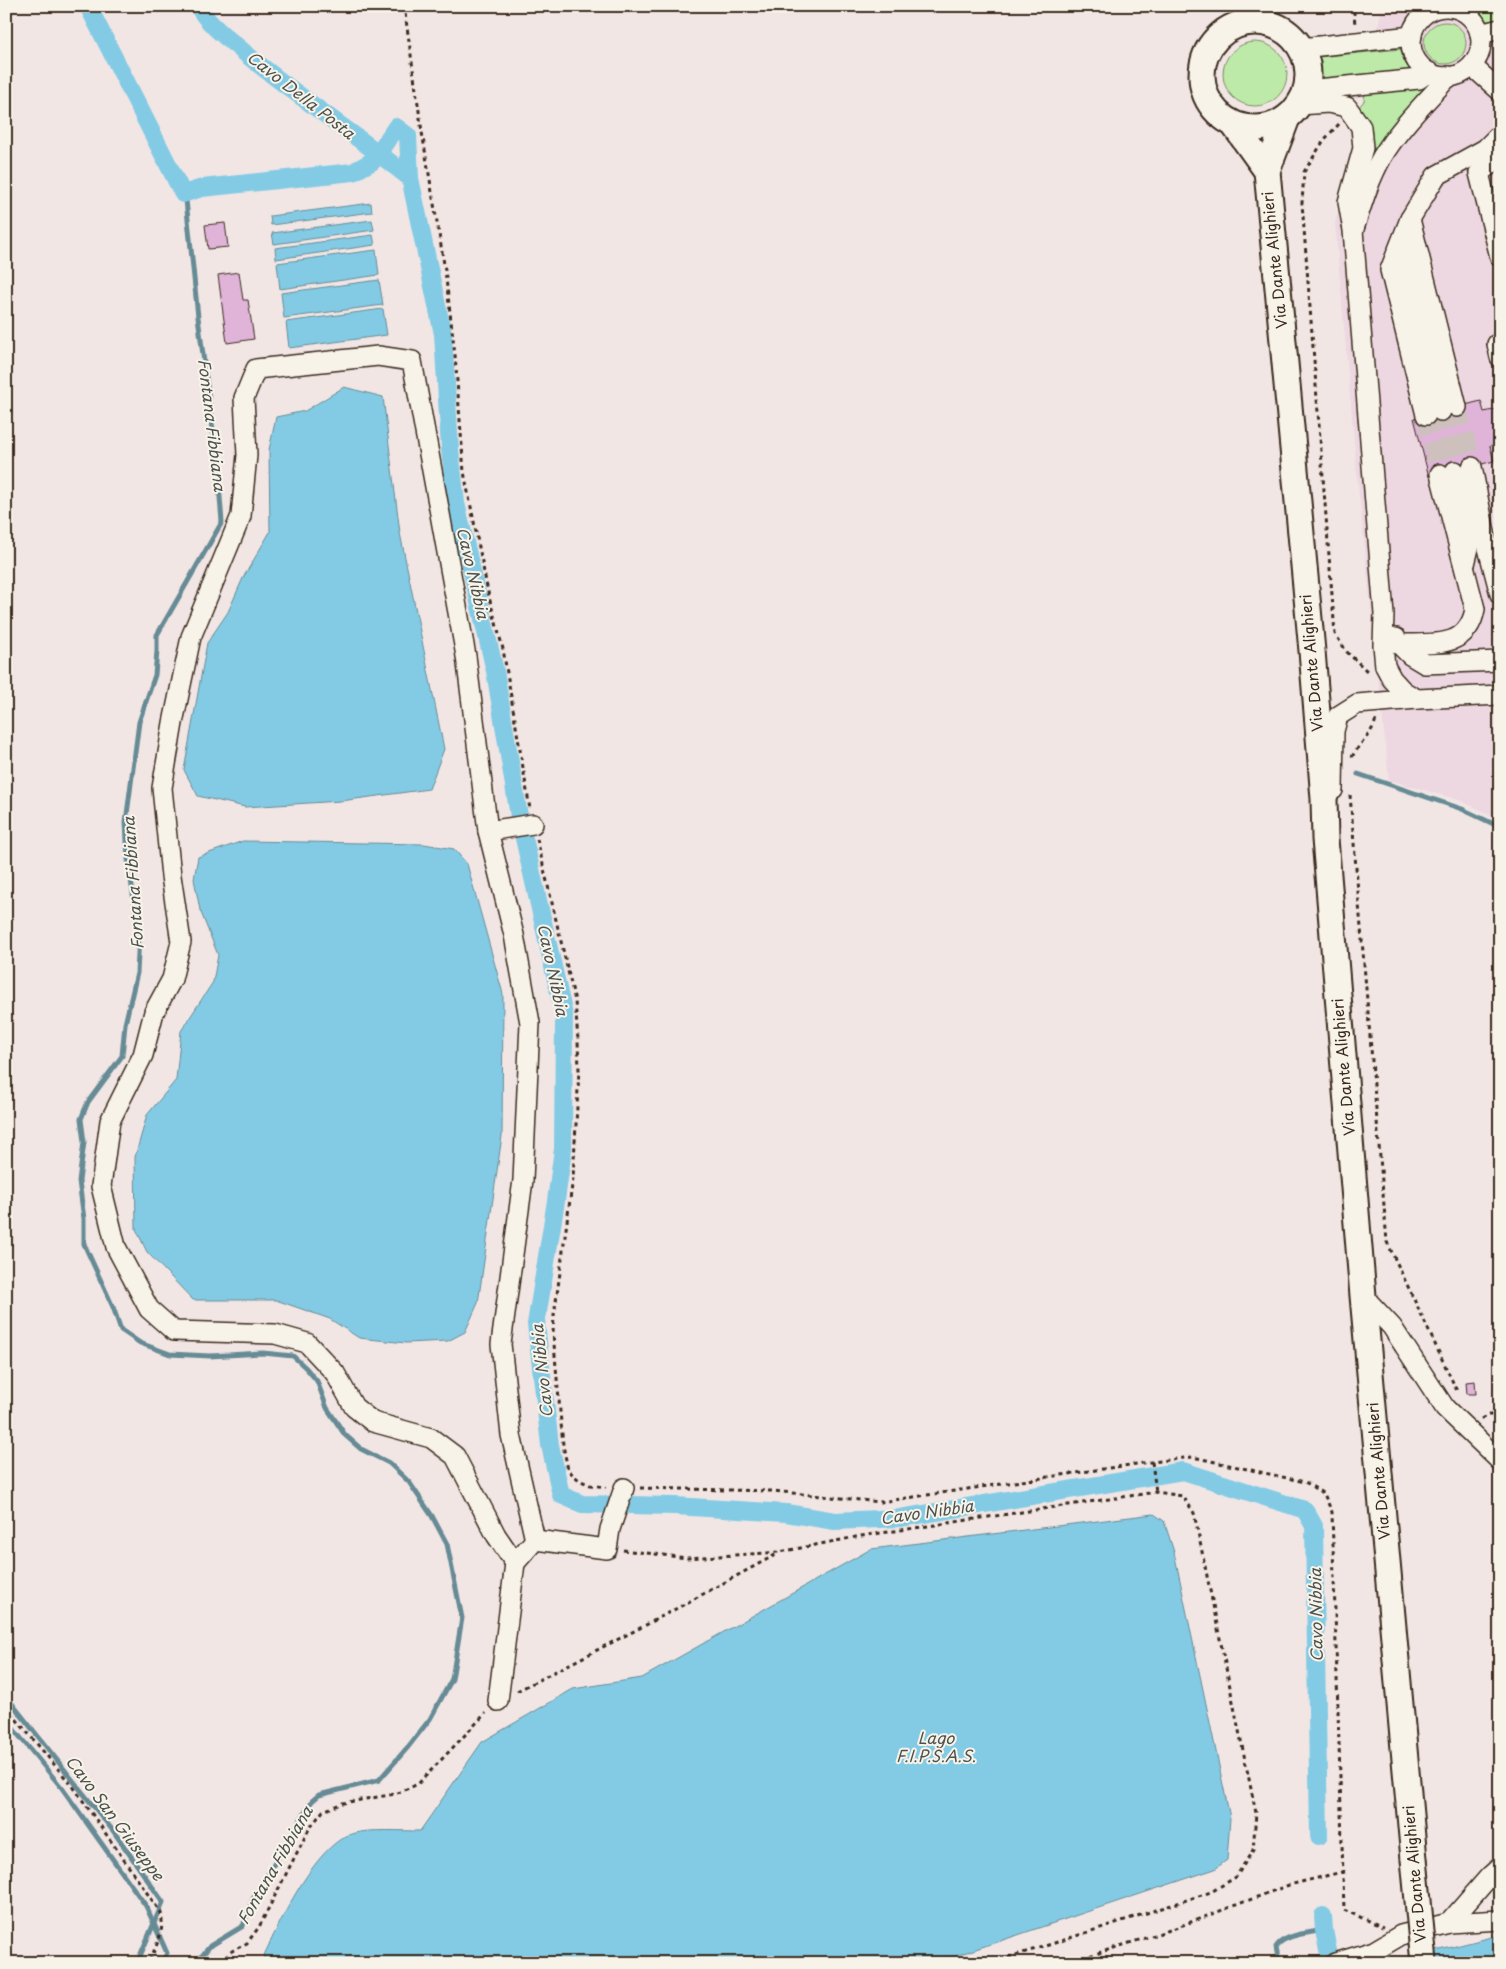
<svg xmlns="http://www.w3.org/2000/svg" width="1506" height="1969" font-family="'Playpen Sans',sans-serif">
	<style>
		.built { fill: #edd7e1 }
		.green { fill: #bdeaa8; stroke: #7c8a63 }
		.water { fill: #83cbe4; stroke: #668b95 }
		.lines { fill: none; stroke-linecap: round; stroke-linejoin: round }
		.stream { stroke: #668b95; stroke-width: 5 }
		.canal { stroke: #83cbe4; stroke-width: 18 }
		.building { fill: #e0b4d9; stroke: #3b2a1e }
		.minor-tunnel { stroke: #cdc0bd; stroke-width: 19; stroke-dasharray: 19 9; stroke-linecap: butt }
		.minor-casing { stroke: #3b2a1e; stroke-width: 22 }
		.major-casing { stroke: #3b2a1e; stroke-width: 29 }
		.path { stroke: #3b2a1e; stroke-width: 3; stroke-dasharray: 4 4; stroke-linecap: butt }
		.minor { stroke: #f7f3e8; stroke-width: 19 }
		.major { stroke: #f7f3e8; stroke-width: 25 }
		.major-bridge-casing { stroke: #3b2a1e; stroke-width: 29; stroke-linecap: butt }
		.major-bridge { stroke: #f7f3e8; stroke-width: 25 }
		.labels { text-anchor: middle; stroke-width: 4; stroke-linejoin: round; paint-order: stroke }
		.street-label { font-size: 15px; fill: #3b2a1e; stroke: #f7f3e8 }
		.water-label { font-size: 16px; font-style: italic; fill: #4d5250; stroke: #f7f3e8 }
	</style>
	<rect width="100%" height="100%" fill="#f2e6e5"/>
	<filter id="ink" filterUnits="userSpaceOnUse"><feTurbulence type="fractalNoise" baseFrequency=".02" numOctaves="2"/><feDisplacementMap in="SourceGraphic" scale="10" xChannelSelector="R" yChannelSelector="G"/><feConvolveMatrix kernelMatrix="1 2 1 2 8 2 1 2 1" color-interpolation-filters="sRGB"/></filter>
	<g filter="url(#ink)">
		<polygon class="built" points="1397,6 1500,6 1500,819 1459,800 1389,780 1357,475 1335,223 1353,148 1381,12"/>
		<g class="green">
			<polygon points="1469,6 1500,6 1500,18 1485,22"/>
			<circle cx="1445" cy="43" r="21"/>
			<circle cx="1255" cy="74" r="32"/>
			<polygon points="1401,49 1404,60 1410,71 1319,79 1317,57"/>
			<path d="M1425 85 1426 89 1400 115 1370 160C1373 139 1374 124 1359 107L1364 101 1365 91Z"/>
		</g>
		<g class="water">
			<polygon points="371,203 372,212 271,225 270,216"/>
			<polygon points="372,220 374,230 274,244 272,233"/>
			<polygon points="373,235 375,245 276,259 275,248"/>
			<polygon points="376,250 379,275 280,289 277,263"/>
			<polygon points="379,280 383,305 284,318 281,293"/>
			<polygon points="383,309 387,335 289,348 286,322"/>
			<polygon points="344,387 383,397 400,533 444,749 429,789 341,801 245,807 198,796 184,770 207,643 228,612 243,578 270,532 269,450 276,417 305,411"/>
			<polygon points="243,841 424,844 454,849 467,864 503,994 502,1136 478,1303 465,1332 448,1341 406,1343 359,1338 330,1319 276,1300 193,1300 147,1252 136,1229 135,1157 147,1115 176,1080 181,1031 213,982 218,955 200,910 194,879 198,857"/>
			<path d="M1154 1514 1164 1521 1174 1552 1230 1818 1227 1860 1215 1869 934 1963H262L265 1953C281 1920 317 1841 355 1833 371 1829 401 1831 420 1831L482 1742 573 1689 642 1678 871 1549Z"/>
			<polygon points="1500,1935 1500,1963 1388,1963"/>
		</g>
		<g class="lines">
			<g class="stream">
				<polyline points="183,194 186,200 198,317 214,438 220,463 219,485 222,522 157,635 157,651 155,675 139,722 126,822 128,859 139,935 137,973 125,1024 122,1056 88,1102 81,1119 84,1142 79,1181 84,1219 84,1244 113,1307 121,1330 140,1343 170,1354 210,1356 263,1353 293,1356 306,1368 317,1381 327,1408 345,1435 361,1449 389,1463 409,1482 432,1516 447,1544 462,1618 452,1679 430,1719 408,1747 379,1780 319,1795 312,1801 253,1899 243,1926 210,1946 196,1963"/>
				<polyline points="1358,774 1462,809 1500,827"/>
				<polyline points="6,1696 114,1832 163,1902 137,1963"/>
				<polyline points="6,1720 62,1788 146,1906 167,1953 162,1963"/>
				<path d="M1279 1963 1276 1947C1284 1934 1310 1933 1324 1930"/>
			</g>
			<g class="canal">
				<polyline points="88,6 183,194 202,188 353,172 373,161 396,127 408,136 410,178 443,334 450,449 456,503 495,671 519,816 564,1015 563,1149 556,1201 536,1324 550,1445 561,1495 582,1504 675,1506 786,1513 835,1521 900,1518 1183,1471 1305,1510 1314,1526 1319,1836"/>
				<path d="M198 6C209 26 229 39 246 54 299 98 357 135 410 178"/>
				<polyline points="1323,1916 1324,1930 1329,1956"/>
			</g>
		</g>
		<g class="building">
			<polygon points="225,223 228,247 208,249 205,225"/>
			<polygon points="239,272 243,300 248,300 254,339 227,343 218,275"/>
			<polygon points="1481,401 1484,412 1498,409 1500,417 1500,443 1490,446 1494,461 1429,477 1414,418"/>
			<polygon points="1475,1381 1476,1394 1467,1394 1466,1382"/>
		</g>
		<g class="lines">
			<g class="minor-tunnel">
				<polyline points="1457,407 1472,467"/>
				<polyline points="1441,411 1455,471"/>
				<polyline points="1426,415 1440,474"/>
			</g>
			<defs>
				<g id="minor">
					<circle cx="1446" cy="42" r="35"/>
					<polyline points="1480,34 1500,29"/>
					<polyline points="1301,48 1412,36"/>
					<polyline points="1472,66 1500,91"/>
					<polyline points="1307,90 1419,79 1429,72"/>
					<polyline points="1299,105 1328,103 1347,107 1361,127 1363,148 1348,202 1353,230 1384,614 1383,645 1385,666 1392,679 1403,691 1417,699 1500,695"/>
					<polyline points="1500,157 1479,173 1500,257"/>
					<polyline points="1410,219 1457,407"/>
					<path d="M1354 229C1362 204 1369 180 1382 157 1400 127 1426 102 1449 76"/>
					<polyline points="1400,246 1441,411"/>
					<polyline points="1497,344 1500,357"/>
					<polyline points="1426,415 1390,270 1410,219 1436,176 1485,149 1500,134"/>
					<polyline points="1472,467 1488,548 1500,594"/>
					<polyline points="1455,471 1472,536 1465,564"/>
					<polyline points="1396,638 1399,644 1410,655 1425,664 1500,661"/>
					<path d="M1399 644C1431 643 1468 650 1475 609L1440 474"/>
					<polyline points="1333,790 1334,731 1338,716 1357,704 1417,699"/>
					<polyline points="488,831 533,824"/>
					<polyline points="1363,1296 1392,1327 1445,1408 1500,1461"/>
					<polyline points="515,1563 496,1535 455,1456 431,1438 373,1422 354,1407 335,1373 307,1343 275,1334 174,1331 149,1309 116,1247 101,1186 110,1121 143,1055 154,1012 172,979 181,942 171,876 162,788 173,723 191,637 241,516 247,455 244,398 256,369 378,356 412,361 466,656 488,831 514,935 530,1023 523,1180 501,1344 511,1435 535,1540 607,1549 610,1529 624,1488"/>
					<polyline points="498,1701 515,1563 535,1540"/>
					<polyline points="1449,1923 1489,1877 1500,1867"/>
					<polyline points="1335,1963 1374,1951 1401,1935 1449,1923 1500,1920"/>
				</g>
				<g id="major">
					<circle cx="1255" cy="75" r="53"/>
					<polyline points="1287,118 1267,171 1312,651 1324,799 1325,839 1363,1296 1414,1859"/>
					<polyline points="1234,125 1267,171"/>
				</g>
			</defs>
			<use href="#minor" class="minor-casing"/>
			<use href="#major" class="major-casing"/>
			<g class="path">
				<polyline points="404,6 422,132 445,270 455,355 464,472 489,597 503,649 530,809"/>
				<polyline points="1347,6 1354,12 1355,26"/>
				<polyline points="1339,124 1324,140 1304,172 1302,203 1335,634 1347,652 1368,672"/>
				<path d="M1352 757C1359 744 1373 733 1376 719"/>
				<polyline points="1350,795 1387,1242 1457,1391"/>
				<polyline points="537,839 575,1001 578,1040 579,1071 573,1178 554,1316 553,1333 563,1445 568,1470 579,1480 590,1485 606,1487"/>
				<polyline points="1481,1419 1488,1415 1500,1415"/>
				<polyline points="1152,1462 1156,1492"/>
				<polyline points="640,1488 773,1491 880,1502 1143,1463 1193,1457 1305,1482 1324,1494 1332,1512 1344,1910 1383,1927"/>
				<polyline points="623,1550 687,1558 780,1552 861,1536 1156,1492 1183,1496 1194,1513 1256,1813 1253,1850 1236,1877 1211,1892 1036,1949 989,1963"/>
				<polyline points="517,1691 644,1626 777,1554"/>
				<path d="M6 1707 74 1788 161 1913C165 1931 156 1947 148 1963"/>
				<polyline points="219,1963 232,1951 247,1943 259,1927 309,1829 323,1811 343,1803 395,1794 418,1784 486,1713"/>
				<polyline points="1067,1963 1167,1931 1289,1885 1342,1872"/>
			</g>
			<use href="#minor" class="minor"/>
			<use href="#major" class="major"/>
			<defs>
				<polyline id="major-bridge" points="1414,1859 1424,1963"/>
			</defs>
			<use href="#major-bridge" class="major-bridge-casing"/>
			<use href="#major-bridge" class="major-bridge"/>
		</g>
	</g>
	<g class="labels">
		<g class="street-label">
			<text transform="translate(1275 260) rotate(-96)" y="5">Via Dante Alighieri</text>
			<text transform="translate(1312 663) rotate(-95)" y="5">Via Dante Alighieri</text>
			<text transform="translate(1344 1067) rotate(-95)" y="5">Via Dante Alighieri</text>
			<text transform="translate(1379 1471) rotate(-95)" y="5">Via Dante Alighieri</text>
			<text transform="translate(1415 1874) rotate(-95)" y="5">Via Dante Alighieri</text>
		</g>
		<g class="water-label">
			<text transform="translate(301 95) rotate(38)" y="6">Cavo Della Posta</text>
			<text transform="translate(212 425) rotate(83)" y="6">Fontana Fibbiana</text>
			<text transform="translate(473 573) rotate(77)" y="6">Cavo Nibbia</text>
			<text transform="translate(133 883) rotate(-94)" y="6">Fontana Fibbiana</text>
			<text transform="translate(553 970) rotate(78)" y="6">Cavo Nibbia</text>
			<text transform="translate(542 1371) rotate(-96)" y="6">Cavo Nibbia</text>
			<text transform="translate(927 1512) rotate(-8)" y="6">Cavo Nibbia</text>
			<text transform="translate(1316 1615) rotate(-91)" y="6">Cavo Nibbia</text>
			<text x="936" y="1744">Lago<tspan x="936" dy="18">F.I.P.S.A.S.</tspan></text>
			<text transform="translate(115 1818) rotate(53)" y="6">Cavo San Giuseppe</text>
			<text transform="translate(275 1865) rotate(-60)" y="6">Fontana Fibbiana</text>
		</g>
	</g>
	<rect width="1506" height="1969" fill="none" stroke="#f7f3e8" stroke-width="25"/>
	<rect x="12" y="12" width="1481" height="1944" fill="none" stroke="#3b2a1e" stroke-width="2" filter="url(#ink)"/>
</svg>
